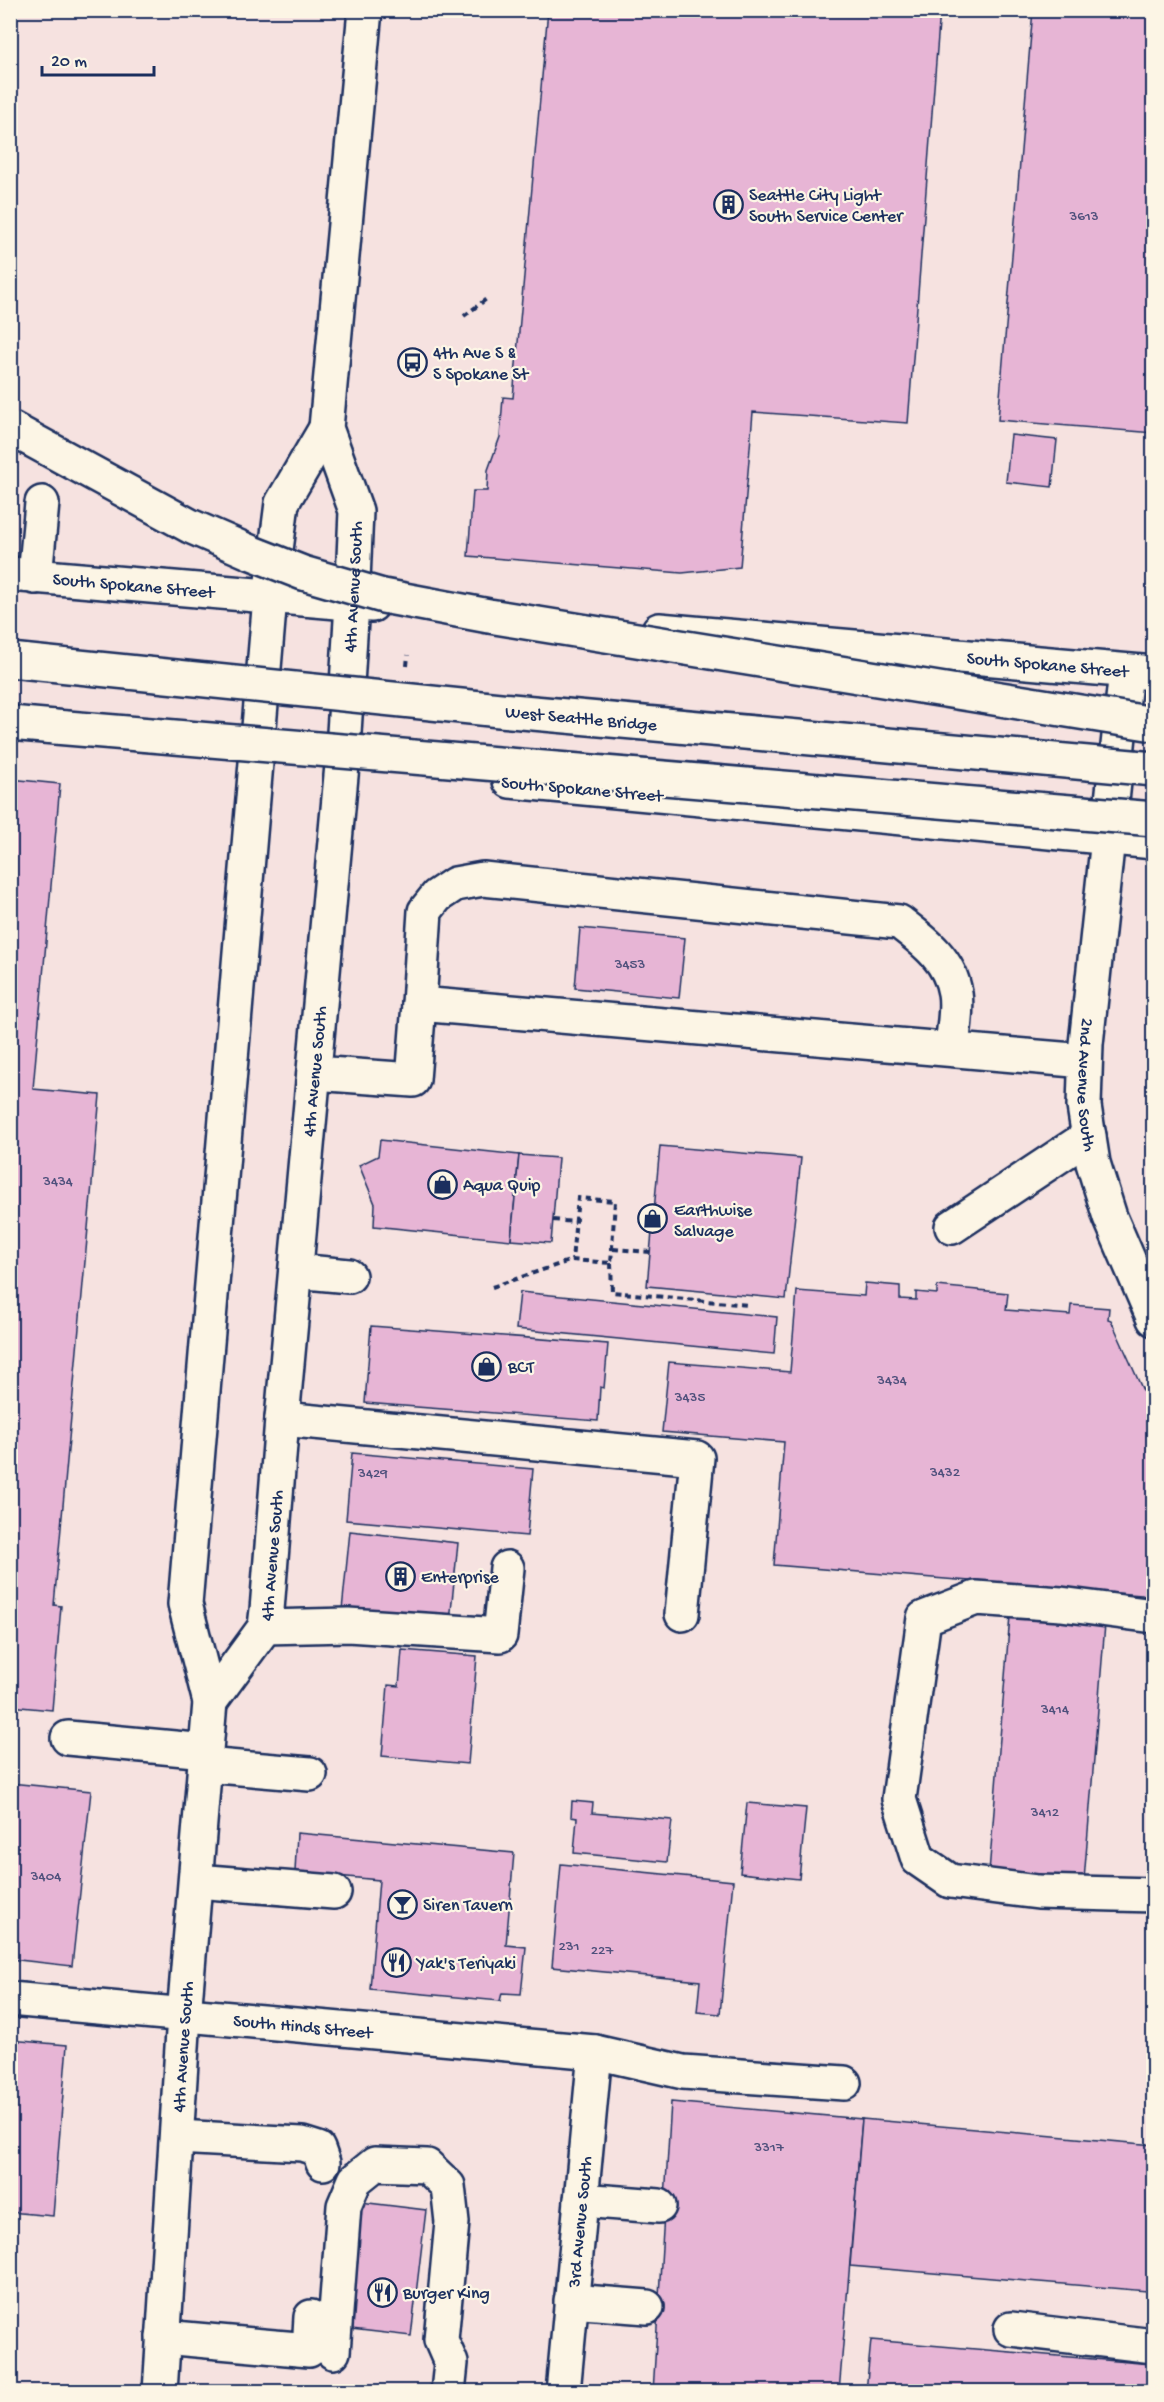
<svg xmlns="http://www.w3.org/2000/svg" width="1164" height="2402" font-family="'Gochi Hand',sans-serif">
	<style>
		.building { fill: #e7b5d5; stroke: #1b2f5e; stroke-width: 1.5 }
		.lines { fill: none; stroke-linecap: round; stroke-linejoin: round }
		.minor-casing { stroke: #1b2f5e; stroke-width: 38 }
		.major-casing { stroke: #1b2f5e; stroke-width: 38 }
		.highway-casing { stroke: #1b2f5e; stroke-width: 38 }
		.path { stroke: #1b2f5e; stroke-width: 4; stroke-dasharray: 6 4.5; stroke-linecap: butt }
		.minor { stroke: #fcf5e5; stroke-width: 33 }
		.major { stroke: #fcf5e5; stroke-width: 33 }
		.highway { stroke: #fcf5e5; stroke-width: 33 }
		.highway-bridge-casing { stroke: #1b2f5e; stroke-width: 38; stroke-linecap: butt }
		.highway-bridge { stroke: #fcf5e5; stroke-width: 33 }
		.labels { text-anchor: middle; stroke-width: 4.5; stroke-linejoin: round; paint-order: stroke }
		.number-label { font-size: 15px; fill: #4e507c }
		.poi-label { font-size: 18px; fill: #1b2f5e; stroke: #fcf5e5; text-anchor: start }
		.street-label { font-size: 18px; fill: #1b2f5e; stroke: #fcf5e5 }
	</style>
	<rect width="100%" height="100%" fill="#f6e2e0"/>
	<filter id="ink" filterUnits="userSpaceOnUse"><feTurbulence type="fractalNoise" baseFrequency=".0167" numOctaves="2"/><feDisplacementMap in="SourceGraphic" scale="12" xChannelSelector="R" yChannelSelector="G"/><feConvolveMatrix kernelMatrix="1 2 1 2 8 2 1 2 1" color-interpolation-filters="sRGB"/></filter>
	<g filter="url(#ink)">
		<g class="building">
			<polygon points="548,10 940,10 908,423 753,412 740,567 682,573 468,556 473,491 487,491 488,470 500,437 503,397 513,398"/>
			<polygon points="1033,10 1154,10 1154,433 998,420"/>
			<polygon points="1011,435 1057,440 1052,487 1006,482"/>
			<polygon points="10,779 60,784 33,1089 100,1095 54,1605 61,1606 52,1710 10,1706"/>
			<polygon points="580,928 685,938 679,998 575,988"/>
			<polygon points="380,1140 519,1155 511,1240 374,1226 375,1204 359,1165 378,1156"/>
			<polygon points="660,1146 801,1158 786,1299 647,1286"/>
			<polygon points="519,1155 558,1158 551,1243 511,1240"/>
			<polygon points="865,1283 900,1286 900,1299 916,1300 916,1292 937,1294 937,1286 1008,1293 1006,1310 1070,1315 1071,1305 1109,1308 1108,1319 1111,1320 1154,1415 1154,1596 774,1565 784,1442 662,1432 669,1362 790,1372 797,1291 864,1296"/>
			<polygon points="520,1292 777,1317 774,1354 516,1329"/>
			<polygon points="371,1326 608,1344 604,1388 600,1387 598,1421 365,1403"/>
			<polygon points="352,1453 533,1469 527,1536 346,1520"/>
			<polygon points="350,1531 458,1543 450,1621 342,1610"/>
			<polygon points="1010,1616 1105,1624 1084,1880 989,1872"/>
			<polygon points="402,1650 477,1656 468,1764 382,1756 388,1685 399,1686"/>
			<polygon points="10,1783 91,1791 72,1966 10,1959"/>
			<polygon points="572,1801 593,1803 592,1813 672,1820 667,1862 574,1853 577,1818 571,1817"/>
			<polygon points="747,1803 806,1808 799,1879 740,1873"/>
			<polygon points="297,1833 514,1853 506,1945 526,1947 521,1994 502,1993 500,2001 370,1989 379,1880 295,1872"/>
			<polygon points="561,1864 733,1881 720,2014 697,2012 700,1981 552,1967"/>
			<polygon points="10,2040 67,2045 53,2216 10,2212"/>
			<polygon points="671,2102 862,2119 839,2392 653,2392"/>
			<polygon points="862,2119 1154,2145 1154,2212 1147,2291 850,2266"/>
			<polygon points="352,2201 426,2210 411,2336 343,2328"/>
			<polygon points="871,2340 1151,2364 1149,2392 866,2392"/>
		</g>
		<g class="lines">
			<defs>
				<g id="minor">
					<polyline points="35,577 42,503"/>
					<path id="s1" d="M1108 838 1086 1044 1084 1106 1093 1163 1110 1217 1154 1319"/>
					<path d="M952 1049C953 1031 958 1010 955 993 950 960 924 941 899 922L483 879 455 884 437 896 425 911 419 1004 1085 1061"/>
					<polyline points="314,1073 413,1080 419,1004"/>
					<polyline points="952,1227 1089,1136"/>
					<polyline points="296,1271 349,1276"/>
					<polyline points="282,1419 697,1458 682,1614"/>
					<polyline points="1154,1616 1061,1604 976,1598 924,1618 899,1799 918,1859 950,1881 1038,1892 1154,1895"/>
					<polyline points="265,1627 348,1625 500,1635 507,1568"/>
					<polyline points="68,1738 206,1751"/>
					<polyline points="205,1765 310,1774"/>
					<polyline points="196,1881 334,1892"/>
					<path id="s2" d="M10 1999 595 2052 683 2072 844 2083"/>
					<polyline points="177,2137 302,2144 318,2149 323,2163"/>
					<polyline points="581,2200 659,2206"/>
					<polyline points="571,2301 647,2307"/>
					<polyline points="1011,2329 1154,2346"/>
					<polyline points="163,2337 309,2350 311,2317"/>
					<polyline points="333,2352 344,2206 355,2180 375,2164 427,2166 448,2186 452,2222 441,2340 451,2363 448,2392"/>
					<path id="s3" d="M563 2392 595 2052"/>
				</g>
				<g id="major">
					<path id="s4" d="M10 574 372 605"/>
					<path id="s5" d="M659 630 1154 673"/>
					<polyline points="510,781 1154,842"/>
					<polyline points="1108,838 1126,671"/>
					<path id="s6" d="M210 1702 265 1627 267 1610 282 1419 342 765 352 604 356 511 326 428 365 10"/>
					<path id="s7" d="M160 2392 184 2016 210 1702 185 1604 270 597 282 503 326 428"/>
				</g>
				<polyline id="highway" points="10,723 55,727"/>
			</defs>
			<use href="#minor" class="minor-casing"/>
			<use href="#major" class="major-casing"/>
			<use href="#highway" class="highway-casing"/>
			<g class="path">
				<polyline points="464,316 489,297"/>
				<polyline points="407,666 408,655"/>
				<polyline points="553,1220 575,1222"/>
				<polyline points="613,1249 650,1252"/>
				<polyline points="611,1263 612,1292 749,1305"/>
				<polyline points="492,1287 572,1260 611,1263 615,1201 578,1198 572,1260"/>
			</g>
			<use href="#minor" class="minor"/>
			<use href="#major" class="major"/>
			<use href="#highway" class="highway"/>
			<defs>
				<g id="highway-bridge">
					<polyline points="10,428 190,526 252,553 303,573 383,596 489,616 1154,724"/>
					<path id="s8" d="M10 660 500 710 1154 769"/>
					<polyline points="55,727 1154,819"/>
				</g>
			</defs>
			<use href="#highway-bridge" class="highway-bridge-casing"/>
			<use href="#highway-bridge" class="highway-bridge"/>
		</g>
	</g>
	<defs>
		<symbol id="building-ring" viewBox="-11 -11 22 22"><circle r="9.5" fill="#fcf5e5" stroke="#1b2f5e" stroke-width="1.5"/><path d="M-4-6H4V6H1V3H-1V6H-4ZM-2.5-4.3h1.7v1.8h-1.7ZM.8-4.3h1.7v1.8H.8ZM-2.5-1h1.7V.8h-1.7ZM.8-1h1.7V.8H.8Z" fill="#1b2f5e"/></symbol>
		<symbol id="bus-ring" viewBox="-11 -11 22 22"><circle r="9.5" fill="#fcf5e5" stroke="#1b2f5e" stroke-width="1.5"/><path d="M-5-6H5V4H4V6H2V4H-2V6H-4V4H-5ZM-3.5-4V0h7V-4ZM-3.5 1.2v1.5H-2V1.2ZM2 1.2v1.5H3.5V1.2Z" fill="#1b2f5e"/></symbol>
		<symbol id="shop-ring" viewBox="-11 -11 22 22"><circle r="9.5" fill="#fcf5e5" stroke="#1b2f5e" stroke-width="1.5"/><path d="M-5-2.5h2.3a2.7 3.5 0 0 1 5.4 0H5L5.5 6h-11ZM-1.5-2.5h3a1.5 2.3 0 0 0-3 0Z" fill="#1b2f5e"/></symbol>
		<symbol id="bar-ring" viewBox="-11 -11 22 22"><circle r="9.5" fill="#fcf5e5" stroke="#1b2f5e" stroke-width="1.5"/><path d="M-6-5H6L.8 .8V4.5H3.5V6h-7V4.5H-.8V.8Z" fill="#1b2f5e"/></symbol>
		<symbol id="restaurant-ring" viewBox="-11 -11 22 22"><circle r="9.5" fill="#fcf5e5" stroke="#1b2f5e" stroke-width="1.5"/><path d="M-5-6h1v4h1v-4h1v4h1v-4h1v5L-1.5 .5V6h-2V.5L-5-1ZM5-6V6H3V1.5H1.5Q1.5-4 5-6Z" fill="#1b2f5e"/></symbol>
	</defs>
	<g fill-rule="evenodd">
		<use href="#building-ring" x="712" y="188" width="33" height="33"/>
		<use href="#bus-ring" x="396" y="346" width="33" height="33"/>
		<use href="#shop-ring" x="426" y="1168" width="33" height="33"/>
		<use href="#shop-ring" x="636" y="1202" width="33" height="33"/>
		<use href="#shop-ring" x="470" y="1350" width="33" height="33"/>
		<use href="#building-ring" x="384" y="1560" width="33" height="33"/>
		<use href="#bar-ring" x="386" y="1888" width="33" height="33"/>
		<use href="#restaurant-ring" x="380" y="1946" width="33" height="33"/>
		<use href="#restaurant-ring" x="366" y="2276" width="33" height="33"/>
	</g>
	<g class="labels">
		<g class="number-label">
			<text x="1084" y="220">3613</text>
			<text x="630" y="968">3453</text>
			<text x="58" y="1185">3434</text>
			<text x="892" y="1384">3434</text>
			<text x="690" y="1401">3435</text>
			<text x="945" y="1476">3432</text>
			<text x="373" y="1477">3429</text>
			<text x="1055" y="1713">3414</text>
			<text x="1045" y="1816">3412</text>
			<text x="46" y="1880">3404</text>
			<text x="569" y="1950">231</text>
			<text x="602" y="1954">227</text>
			<text x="769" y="2151">3317</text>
		</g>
		<g class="poi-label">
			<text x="749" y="200">Seattle City Light<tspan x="749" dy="21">South Service Center</tspan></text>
			<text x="433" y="358">4th Ave S &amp;<tspan x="433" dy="21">S Spokane St</tspan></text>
			<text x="463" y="1190">Aqua Quip</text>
			<text x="674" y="1215">Earthwise<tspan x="674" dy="21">Salvage</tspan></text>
			<text x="508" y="1372">BCT</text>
			<text x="421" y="1582">Enterprise</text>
			<text x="423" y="1910">Siren Tavern</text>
			<text x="417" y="1968">Yak's Teriyaki</text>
			<text x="403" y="2298">Burger King</text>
		</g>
		<g class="street-label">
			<text dy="6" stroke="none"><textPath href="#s4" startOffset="124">South Spokane Street</textPath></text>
			<text dy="6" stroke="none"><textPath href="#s6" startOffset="1137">4th Avenue South</textPath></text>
			<text dy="6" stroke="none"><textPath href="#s5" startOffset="390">South Spokane Street</textPath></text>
			<text dy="6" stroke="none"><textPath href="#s8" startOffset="574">West Seattle Bridge</textPath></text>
			<text transform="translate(582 788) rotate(5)" y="6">South Spokane Street</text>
			<text dy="6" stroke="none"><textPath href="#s6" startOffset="651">4th Avenue South</textPath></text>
			<text dy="6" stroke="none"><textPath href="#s1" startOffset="248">2nd Avenue South</textPath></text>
			<text dy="6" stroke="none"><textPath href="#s6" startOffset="165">4th Avenue South</textPath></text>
			<text dy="6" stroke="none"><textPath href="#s2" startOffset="294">South Hinds Street</textPath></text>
			<text dy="6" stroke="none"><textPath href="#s7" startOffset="346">4th Avenue South</textPath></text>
			<text dy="6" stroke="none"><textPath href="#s3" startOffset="171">3rd Avenue South</textPath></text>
		</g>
	</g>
	<rect width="1164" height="2402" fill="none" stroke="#fcf5e5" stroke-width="36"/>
	<rect x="18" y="18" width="1128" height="2366" fill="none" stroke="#1b2f5e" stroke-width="2" filter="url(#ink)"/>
	<path d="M42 66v9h112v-9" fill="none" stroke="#1b2f5e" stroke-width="3"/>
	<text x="51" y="66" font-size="18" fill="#1b2f5e" stroke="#fcf5e5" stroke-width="4.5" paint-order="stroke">20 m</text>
</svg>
